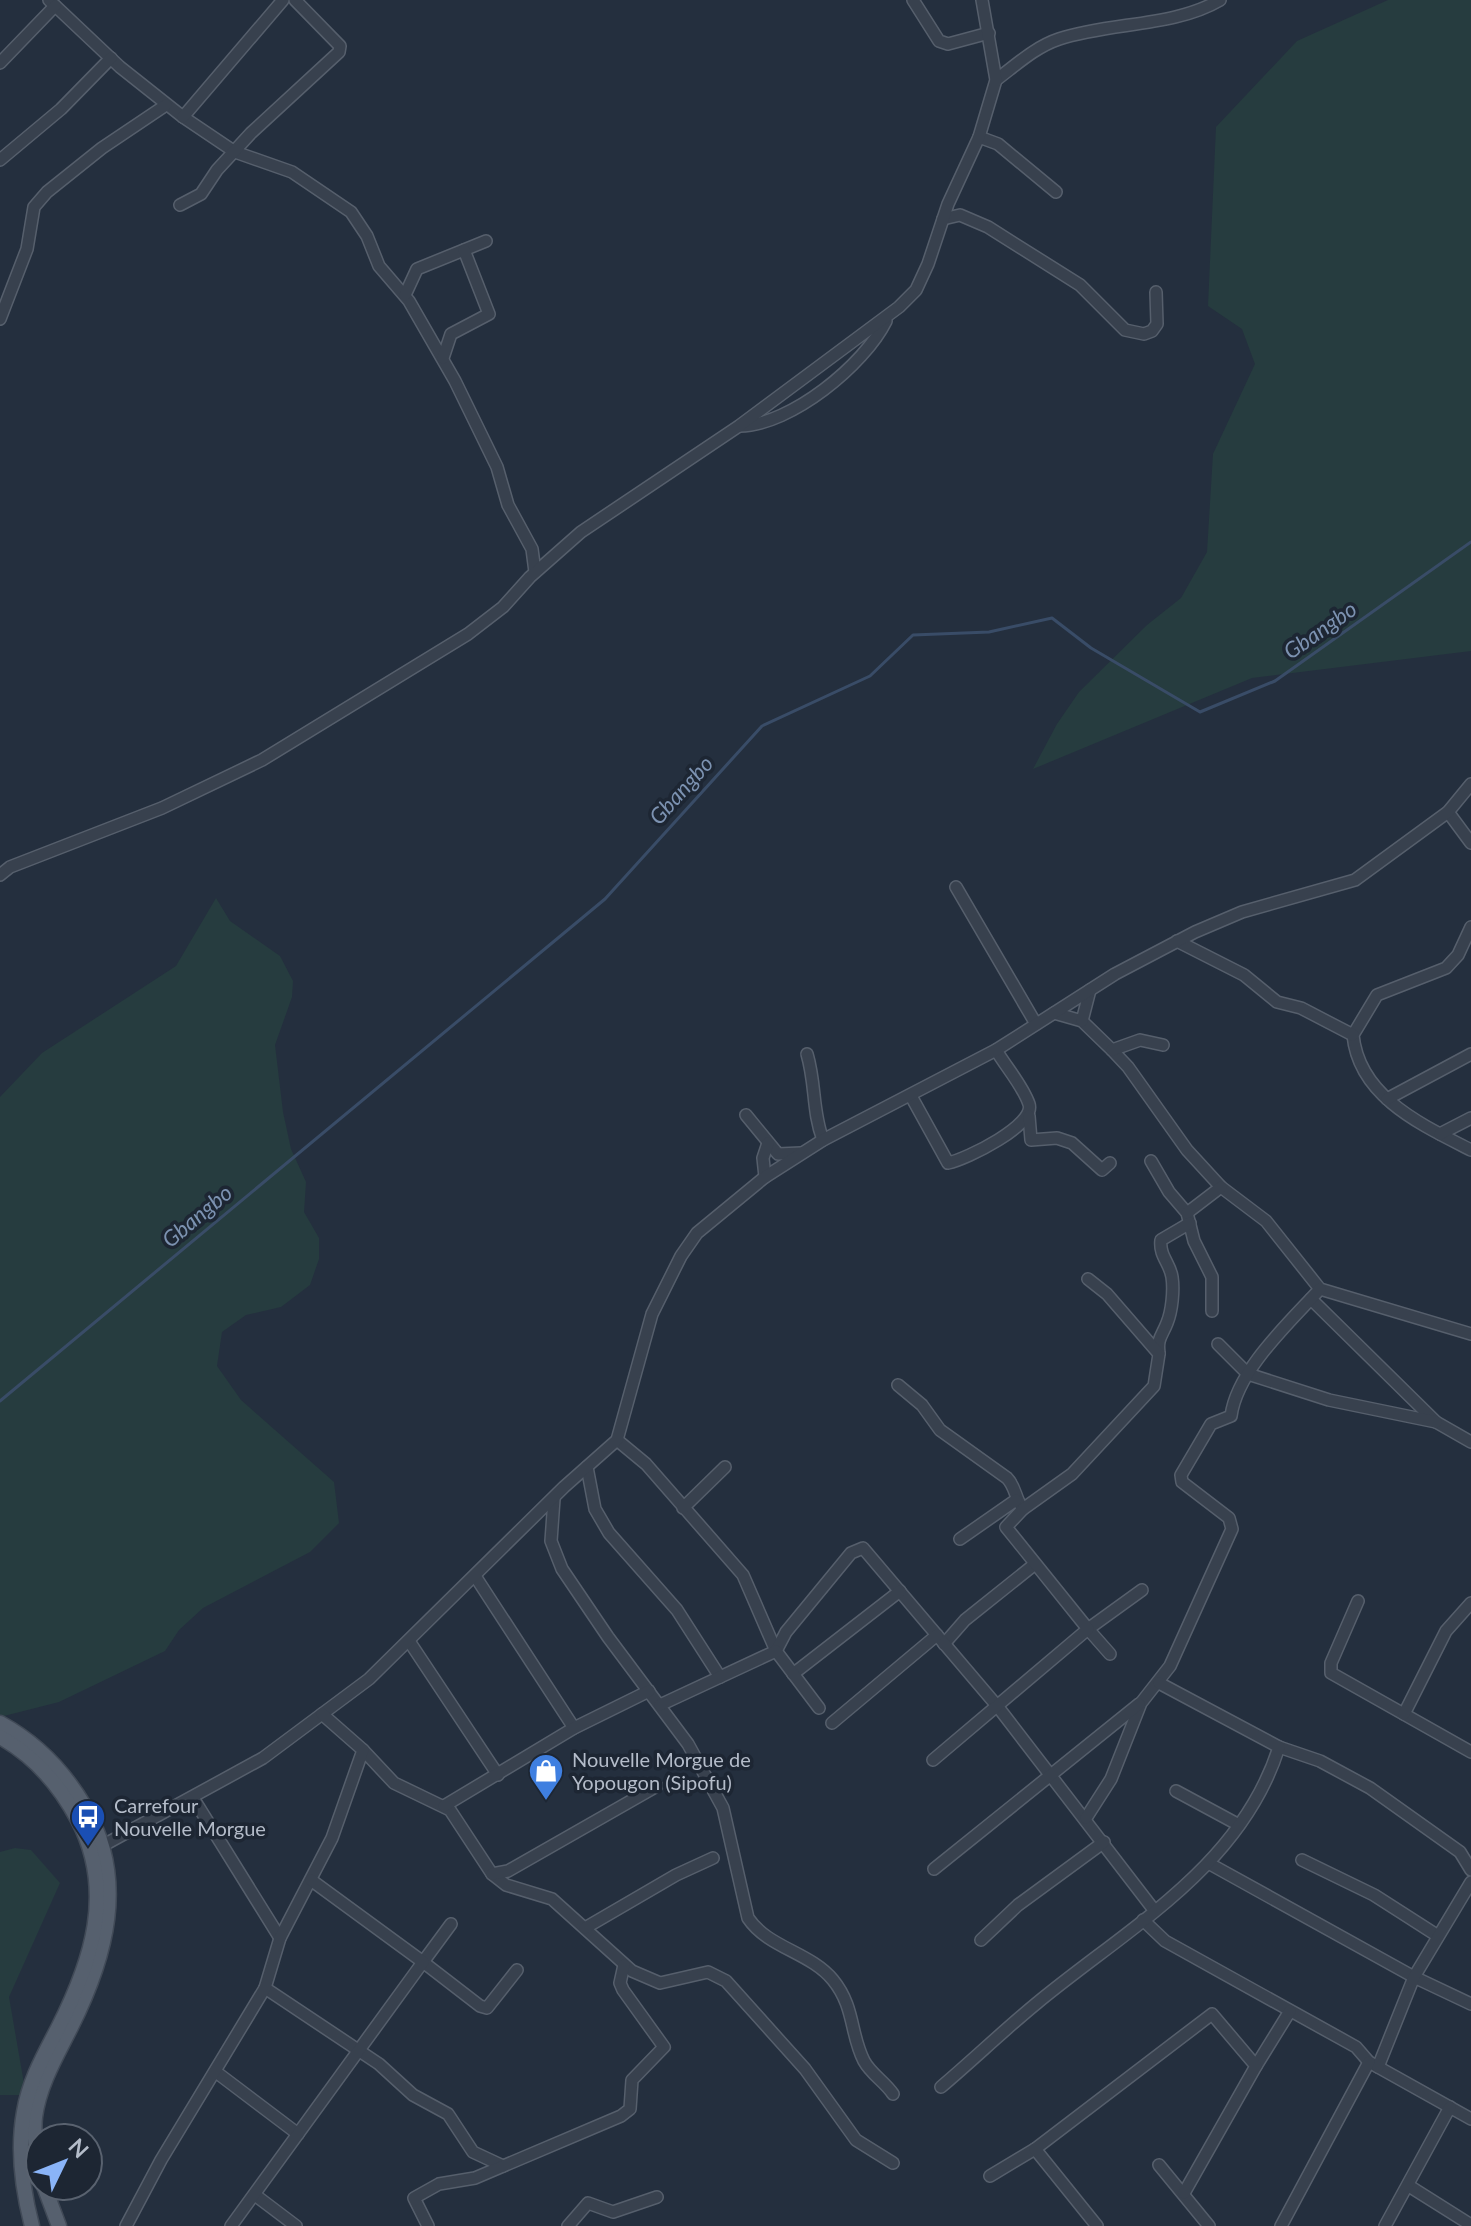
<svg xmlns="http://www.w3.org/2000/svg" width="1471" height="2226" font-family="Lato,sans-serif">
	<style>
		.green { fill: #263c3f }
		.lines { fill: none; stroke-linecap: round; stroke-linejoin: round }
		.stream { stroke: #394c67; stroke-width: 3 }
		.minor-casing { stroke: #565f6c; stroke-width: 14 }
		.major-casing { stroke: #414a57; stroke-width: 17 }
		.minor { stroke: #38414e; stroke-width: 11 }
		.major { stroke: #56606e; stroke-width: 14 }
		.labels { text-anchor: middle; stroke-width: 7; stroke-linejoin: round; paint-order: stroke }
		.poi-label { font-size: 20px; fill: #b4bcc9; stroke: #1d2633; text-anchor: start }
		.water-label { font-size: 22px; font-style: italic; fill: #7c92b1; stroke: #1d2633 }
	</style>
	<rect width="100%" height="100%" fill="#242f3e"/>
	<g class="green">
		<polygon points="1388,0 1471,0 1471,651 1252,678 1033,769 1057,724 1079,692 1147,625 1181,598 1207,552 1213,454 1255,364 1242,329 1208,306 1216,127 1297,41"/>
		<polygon points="216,898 230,921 280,956 293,981 292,997 275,1045 283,1112 291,1149 306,1182 304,1212 319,1238 319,1259 310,1285 281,1307 246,1315 222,1332 217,1366 241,1400 334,1482 339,1523 310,1552 203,1608 179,1630 165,1651 59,1702 0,1717 0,1097 42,1053 176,966"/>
		<polygon points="15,1848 31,1850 60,1883 9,1997 26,2095 0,2095 0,1852"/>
	</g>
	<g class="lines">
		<polyline class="stream" points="0,1401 605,899 762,726 870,676 913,635 989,632 1052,618 1091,648 1200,712 1275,681 1471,542"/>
		<defs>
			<g id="minor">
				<polyline points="49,0 120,67 183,117 235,152 292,172 351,212 367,236 379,266 409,301 455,381 497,467 508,505 532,549 535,572"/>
				<polyline points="913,0 939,41 948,44 989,33"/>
				<polyline points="0,63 55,6"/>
				<path d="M996 80C1016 65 1035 47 1059 39 1111 22 1174 27 1220 0"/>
				<polyline points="183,117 283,0"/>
				<polyline points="979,137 998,144 1056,192"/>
				<polyline points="0,160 61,109 111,58"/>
				<polyline points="180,205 201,194 217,170 251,133 339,52 340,46 295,0"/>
				<polyline points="943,219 960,215 988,227 1080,285 1125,330 1144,334 1152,331 1157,324 1156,292"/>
				<polyline points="405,295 417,269 486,241"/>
				<polyline points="0,319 27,249 34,207 47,192 102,148 166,105"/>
				<polyline points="443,358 451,334 489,314 464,250"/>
				<path d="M740 426C791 425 864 365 886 321"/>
				<polyline points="1448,812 1471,843"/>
				<polyline points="0,875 10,867 162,808 262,760 468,634 503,607 530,577 581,532 739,426 899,307 916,290 928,264 948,204 979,137 996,80 982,0"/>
				<polyline points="956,887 1036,1024"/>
				<path d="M1471 927 1458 955 1446 968 1377 995 1353 1035C1359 1097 1422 1125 1471 1150"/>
				<polyline points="1177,941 1244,975 1277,1002 1301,1008 1353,1035"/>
				<polyline points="1054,1013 1082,1021 1112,1050 1128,1067 1187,1150 1221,1187 1266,1221 1320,1289 1471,1334"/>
				<polyline points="1082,1021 1090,990"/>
				<polyline points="1112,1050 1140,1040 1163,1045"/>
				<path d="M807 1054C816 1084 812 1111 823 1140"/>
				<path d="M911 1096 948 1163C967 1159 1036 1125 1029 1104 1023 1086 1006 1067 996 1050"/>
				<polyline points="1387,1099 1471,1054"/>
				<polyline points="746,1115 778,1154 801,1153"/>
				<polyline points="1029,1116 1031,1140 1057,1138 1072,1143 1102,1170 1110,1163"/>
				<polyline points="1440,1134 1471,1118"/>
				<polyline points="1151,1161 1169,1192 1187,1213 1194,1241 1212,1277 1212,1311"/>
				<polyline points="765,1177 763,1158 768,1143"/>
				<polyline points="1187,1213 1221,1187"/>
				<polyline points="1311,1299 1436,1422 1471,1442"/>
				<polyline points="1218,1344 1248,1374 1329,1400 1436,1422"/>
				<path d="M1159 1353C1157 1338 1162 1336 1167 1323 1172 1311 1174 1290 1172 1277 1170 1263 1159 1256 1161 1240L1190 1223"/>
				<path d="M898 1385 922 1405 940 1430 1007 1478C1016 1487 1015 1499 1023 1509"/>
				<polyline points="617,1440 646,1464 743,1575 776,1651"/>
				<polyline points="587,1467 595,1509 609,1533 677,1610 720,1677"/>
				<path d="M554 1499 551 1541 562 1569 608 1637 688 1744 723 1808 748 1918C768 1948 810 1952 833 1980 855 2007 850 2034 864 2061 871 2074 885 2082 893 2094"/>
				<polyline points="683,1508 725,1467"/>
				<polyline points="960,1539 1016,1500"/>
				<polyline points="475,1576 574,1728"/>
				<polyline points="1358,1601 1331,1663 1331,1673 1471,1752"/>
				<polyline points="409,1641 498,1775"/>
				<polyline points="944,1644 965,1620 1035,1564"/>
				<polyline points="776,1651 786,1632 851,1553 863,1548 998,1707 1154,1910"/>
				<polyline points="1110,1654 1088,1629 1142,1590"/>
				<polyline points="793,1674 900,1591"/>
				<polyline points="660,1705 776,1651 819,1708"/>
				<polyline points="1404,1714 1446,1631 1471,1603"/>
				<polyline points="832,1723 937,1635"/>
				<polyline points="1279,1747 1320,1761 1370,1788 1460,1852 1471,1870"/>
				<polyline points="363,1750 394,1783 450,1810 492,1874 506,1885 552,1899 632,1971 660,1983 708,1972 726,1981 805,2069 856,2140 893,2163"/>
				<polyline points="933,1760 1088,1629 1006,1527 1023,1509 1072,1474 1154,1386 1159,1354 1107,1294 1088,1279"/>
				<polyline points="1176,1791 1239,1825"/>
				<polyline points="193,1798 280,1938"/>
				<polyline points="444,1806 574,1728 649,1691"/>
				<path d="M1086 1818 1111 1779 1141 1703 1170 1666 1232 1529 1229 1518 1182 1482 1181 1475 1211 1424 1231 1416C1237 1370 1290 1322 1320 1289"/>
				<polyline points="102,1846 263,1758 369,1679 564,1487 617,1440 652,1314 681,1256 697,1233 765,1177 823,1140 996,1050 1115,974 1195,932 1242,912 1355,880 1448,812 1471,784"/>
				<polyline points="1302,1860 1374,1895 1438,1936"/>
				<polyline points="1210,1864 1414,1977 1471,2004"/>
				<polyline points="934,1869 1139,1704"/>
				<polyline points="492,1874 508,1871 657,1786"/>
				<polyline points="1143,1920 1165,1941 1356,2047 1369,2062 1471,2119"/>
				<polyline points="451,1924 423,1962 480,2006 487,2008 517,1970"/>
				<polyline points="585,1928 676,1875 713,1858"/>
				<polyline points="981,1940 1018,1905 1104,1842"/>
				<polyline points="265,1988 379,2064 413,2095 448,2114 473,2152 503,2166"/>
				<polyline points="1256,2066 1290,2011"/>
				<polyline points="1378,2067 1414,1977 1471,1882"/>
				<polyline points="216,2072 298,2134"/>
				<path d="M941 2087C974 2059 1004 2030 1037 2003 1129 1927 1241 1867 1279 1747L1159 1683"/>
				<polyline points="1159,2165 1209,2226"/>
				<polyline points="990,2176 1035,2149"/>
				<polyline points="1409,2186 1471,2225"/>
				<polyline points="255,2195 296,2226"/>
				<polyline points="126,2226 161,2160 265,1988 280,1938 332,1838 363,1750 322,1714"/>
				<polyline points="231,2226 423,1962 311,1880"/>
				<polyline points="428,2226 414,2198 439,2184 475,2178 621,2116 630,2109 632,2080 664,2047 623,1990 620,1983 624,1965"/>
				<polyline points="568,2226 588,2203 613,2212 657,2197"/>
				<polyline points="1097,2226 1035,2149 1212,2014 1256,2066 1184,2193"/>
				<polyline points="1281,2226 1369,2062"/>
				<polyline points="1385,2226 1450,2107"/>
			</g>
			<g id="major">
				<path d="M0 1723C37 1743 64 1771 85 1807 128 1880 106 1957 71 2027 57 2055 39 2085 35 2117 33 2136 37 2154 40 2172"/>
				<path d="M0 1737C34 1756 60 1786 78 1820 115 1891 92 1961 58 2028 44 2055 29 2081 24 2112 17 2151 22 2188 32 2226"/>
				<polyline points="44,2186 59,2226"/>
			</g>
		</defs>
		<use href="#minor" class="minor-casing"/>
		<use href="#major" class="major-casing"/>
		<use href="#minor" class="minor"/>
		<use href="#major" class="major"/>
	</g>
	<defs>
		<symbol id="shop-pin" viewBox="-11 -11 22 30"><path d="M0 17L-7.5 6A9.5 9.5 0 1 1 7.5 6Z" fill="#3f7fe0" stroke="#1d2633"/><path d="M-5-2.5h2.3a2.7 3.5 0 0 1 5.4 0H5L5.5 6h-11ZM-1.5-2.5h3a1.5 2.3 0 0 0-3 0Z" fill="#fff"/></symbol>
		<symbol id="bus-pin" viewBox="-11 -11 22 30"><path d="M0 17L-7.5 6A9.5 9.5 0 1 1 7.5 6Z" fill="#1a4fb4" stroke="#1d2633"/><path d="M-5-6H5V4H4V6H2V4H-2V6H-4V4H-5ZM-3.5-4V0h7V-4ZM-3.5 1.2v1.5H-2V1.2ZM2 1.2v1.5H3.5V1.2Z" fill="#fff"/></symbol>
	</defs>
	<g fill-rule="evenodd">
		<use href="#shop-pin" x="526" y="1751" width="40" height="54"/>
		<use href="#bus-pin" x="68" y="1797" width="40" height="54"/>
	</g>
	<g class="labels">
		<g class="poi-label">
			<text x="572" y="1767">Nouvelle Morgue de<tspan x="572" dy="23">Yopougon (Sipofu)</tspan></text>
			<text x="114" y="1813">Carrefour<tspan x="114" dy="23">Nouvelle Morgue</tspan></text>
		</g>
		<g class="water-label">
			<text transform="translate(1320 630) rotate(-35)" y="8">Gbangbo</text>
			<text transform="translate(681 790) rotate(-48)" y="8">Gbangbo</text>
			<text transform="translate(197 1216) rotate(-40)" y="8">Gbangbo</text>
		</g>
	</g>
	<g transform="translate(64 2162) rotate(47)"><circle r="38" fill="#1d2633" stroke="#59626f" stroke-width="2"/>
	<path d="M0-6L14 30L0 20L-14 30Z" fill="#8ab4f8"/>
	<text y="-12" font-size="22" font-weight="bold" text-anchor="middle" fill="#b4bcc9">N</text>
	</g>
</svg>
